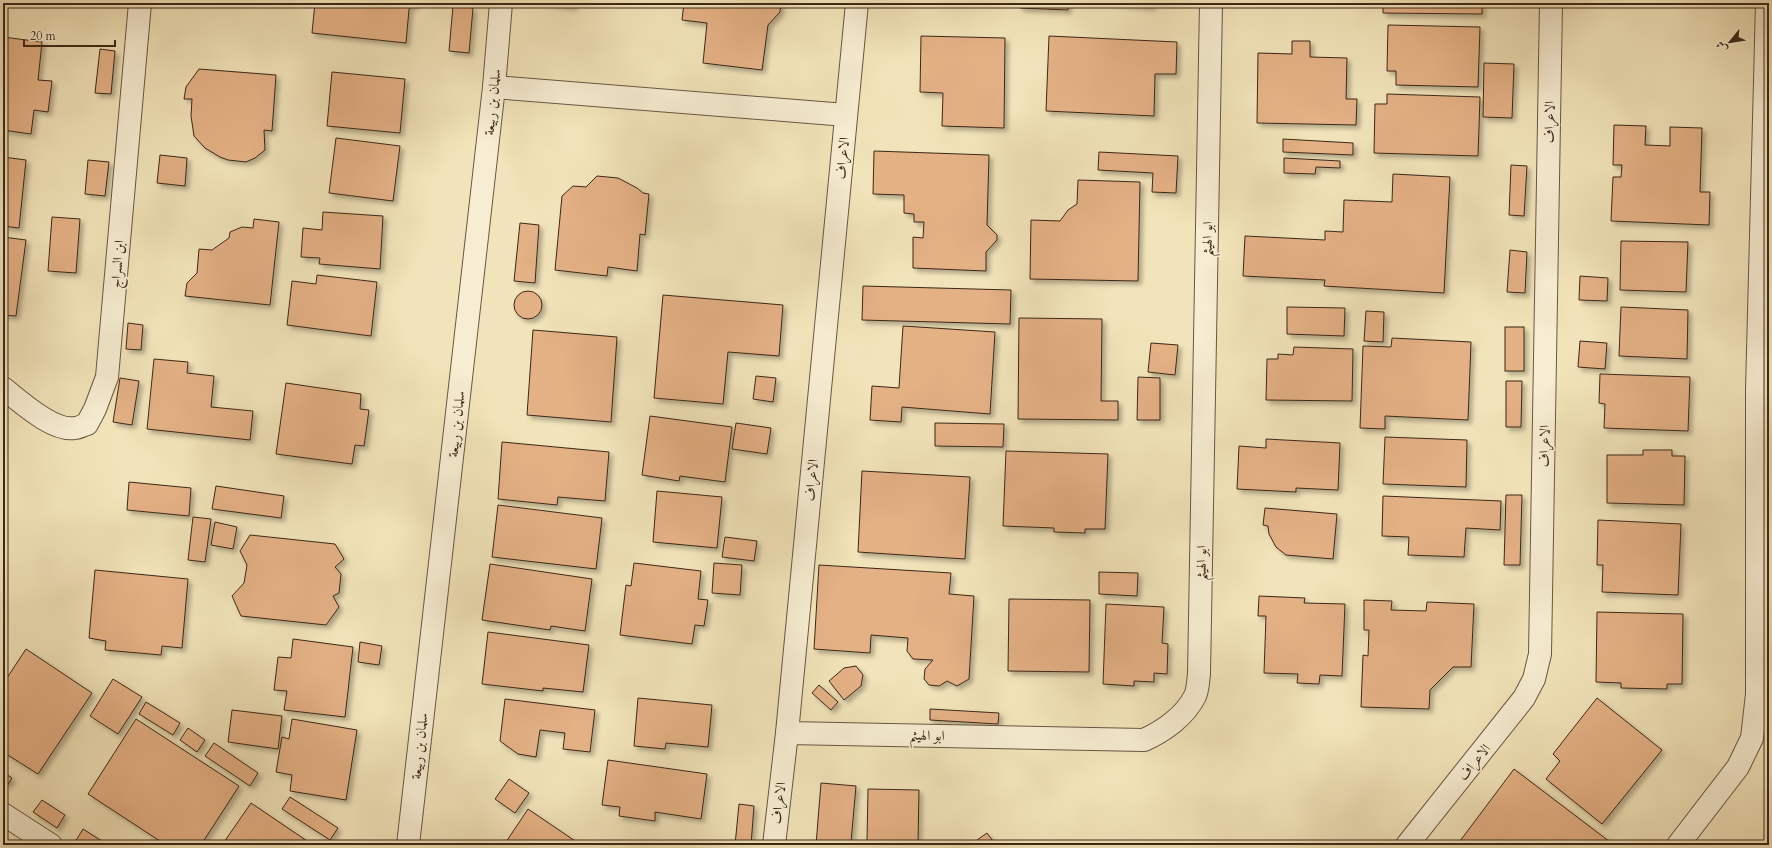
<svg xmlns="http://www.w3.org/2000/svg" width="1772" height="848" font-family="Cardo,Amiri,serif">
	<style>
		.building { fill: #e4b185; stroke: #3c2718; filter: url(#shadow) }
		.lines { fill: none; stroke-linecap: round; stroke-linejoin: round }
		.minor-casing { stroke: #6a5640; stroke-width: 24 }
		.minor { stroke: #f7edd2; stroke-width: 22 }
		.labels { text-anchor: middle; stroke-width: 3.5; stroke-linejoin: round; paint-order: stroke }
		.street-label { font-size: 14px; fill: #3c2718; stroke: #f7edd2 }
	</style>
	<defs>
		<filter id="shadow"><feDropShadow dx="3.5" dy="3.5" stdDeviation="2" flood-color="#0004"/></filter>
	</defs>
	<rect width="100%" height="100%" fill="#f2e4ba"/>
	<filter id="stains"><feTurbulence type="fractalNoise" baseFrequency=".005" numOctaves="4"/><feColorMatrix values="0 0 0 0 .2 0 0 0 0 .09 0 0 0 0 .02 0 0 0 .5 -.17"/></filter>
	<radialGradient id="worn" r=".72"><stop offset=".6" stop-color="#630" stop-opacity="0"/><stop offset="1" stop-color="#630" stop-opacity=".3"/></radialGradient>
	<g class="building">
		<polygon points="315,3 417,3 409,9 406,43 312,33"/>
		<polygon points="544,3 574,3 573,7"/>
		<polygon points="684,3 781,3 780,12 768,25 762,70 703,63 707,23 682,20"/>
		<polygon points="1020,3 1068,3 1068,10 1020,8"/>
		<polygon points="1109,3 1152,3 1152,7"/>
		<polygon points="1383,3 1482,3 1482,14 1383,13"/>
		<polygon points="453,6 473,8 469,53 449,51"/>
		<polygon points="1388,25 1480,27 1478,87 1396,85 1396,71 1387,71"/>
		<polygon points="921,36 1005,38 1004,128 942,126 943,93 920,92"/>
		<polygon points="1049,36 1177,42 1176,74 1155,74 1154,116 1046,111"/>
		<polygon points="3,37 42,42 38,80 52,81 48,112 34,110 31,134 3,130"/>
		<polygon points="1292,41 1310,41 1310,57 1347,58 1346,99 1357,99 1356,125 1257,123 1258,53 1292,54"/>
		<polygon points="100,49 115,51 111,94 95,93"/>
		<polygon points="1484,63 1514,64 1512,118 1483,117"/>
		<polygon points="199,69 276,75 272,131 264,130 265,150 255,158 246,162 228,160 220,157 205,148 194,136 191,116 192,99 184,99 186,87"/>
		<polygon points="332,72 405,79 400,133 327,126"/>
		<polygon points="1387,94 1480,97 1478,156 1374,153 1375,104 1387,104"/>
		<polygon points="1614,125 1646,126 1645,145 1670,146 1670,127 1702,128 1700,192 1710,192 1709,225 1611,221 1613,177 1621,177 1622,165 1613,165"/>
		<polygon points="336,138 400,146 393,201 329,193"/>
		<polygon points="1283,139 1353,143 1353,155 1283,152"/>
		<polygon points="874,151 989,155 987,225 997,235 997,240 986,252 986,271 913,268 913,237 923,238 924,222 914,222 914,214 904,213 904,195 873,194"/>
		<polygon points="1099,152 1178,156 1176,193 1152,192 1153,173 1098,170"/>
		<polygon points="160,155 187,158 185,186 157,183"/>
		<polygon points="3,157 26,160 19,228 3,226"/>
		<polygon points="1284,158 1340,161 1340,168 1316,167 1315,174 1284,173"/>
		<polygon points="88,160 109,162 105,196 85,194"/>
		<polygon points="1511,165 1527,166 1524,216 1509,215"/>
		<polygon points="1393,174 1450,177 1444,293 1324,286 1325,280 1243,276 1245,236 1325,240 1325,231 1343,232 1344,200 1392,202"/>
		<polygon points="597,176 618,178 637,188 643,193 649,194 645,235 640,234 637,271 608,267 607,276 555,270 562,196 573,186 586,187"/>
		<polygon points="1078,180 1140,182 1138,281 1030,279 1031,220 1060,221 1068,210 1077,204"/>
		<polygon points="323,212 383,216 380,269 319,264 320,258 301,257 303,228 322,230"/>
		<polygon points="52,217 80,219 76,273 48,271"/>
		<polygon points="254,219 279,222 270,305 185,296 187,283 197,273 199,249 212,250 229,238 230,232 242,227 253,228"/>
		<polygon points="520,223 539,225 535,283 514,281"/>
		<polygon points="3,237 26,240 16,316 3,315"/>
		<polygon points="1621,241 1688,242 1686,292 1620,290"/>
		<polygon points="1510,250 1527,252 1525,293 1507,292"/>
		<polygon points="317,275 377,282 371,336 287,325 292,281 316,284"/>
		<polygon points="1580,276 1608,278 1607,301 1579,300"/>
		<polygon points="863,286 1011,290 1010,324 862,320"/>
		<circle cx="528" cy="305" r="14"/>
		<polygon points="663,295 783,305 779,356 728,352 723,404 654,398"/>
		<polygon points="1287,307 1345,308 1344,336 1287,334"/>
		<polygon points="1621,307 1688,310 1687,359 1619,356"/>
		<polygon points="1366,311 1384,312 1383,342 1364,341"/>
		<polygon points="1019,318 1102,319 1101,401 1118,401 1118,420 1018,419"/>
		<polygon points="128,323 143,325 141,350 126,349"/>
		<polygon points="903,326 995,332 990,414 902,407 901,422 870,420 872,386 899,388"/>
		<rect x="1505" y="327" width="19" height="44"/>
		<polygon points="533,330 617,337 611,422 527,415"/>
		<polygon points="1392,338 1471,342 1468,420 1385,416 1385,429 1360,428 1363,346 1391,347"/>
		<polygon points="1580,341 1607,343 1605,369 1578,367"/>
		<polygon points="1151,343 1178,345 1175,375 1148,372"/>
		<polygon points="1294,347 1353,349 1352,401 1266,400 1267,359 1278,359 1278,354 1293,355"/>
		<polygon points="154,359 188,362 187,373 214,376 211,407 253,411 250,440 147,429"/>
		<polygon points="1600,374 1690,377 1688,431 1604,428 1605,404 1599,403"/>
		<polygon points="756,376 776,378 773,402 753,399"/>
		<polygon points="1138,377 1160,378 1160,420 1137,420"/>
		<polygon points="120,378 139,381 132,425 113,422"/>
		<polygon points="1506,381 1522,381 1521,427 1506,427"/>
		<polygon points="286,383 361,394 360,409 369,410 364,446 355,445 352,464 276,454"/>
		<polygon points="650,416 732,427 725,482 680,476 679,481 642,475"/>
		<polygon points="736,423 771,428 767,454 732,449"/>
		<polygon points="935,423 1004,424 1003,447 935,446"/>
		<polygon points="1385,437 1467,440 1466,487 1383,484"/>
		<polygon points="1266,439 1340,443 1338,490 1296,488 1296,492 1237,489 1239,446 1266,448"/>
		<polygon points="502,442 609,452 605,501 558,497 557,505 498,499"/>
		<polygon points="1643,450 1672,450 1672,456 1685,456 1684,505 1607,503 1607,455 1643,455"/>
		<polygon points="1006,451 1108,454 1105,529 1085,529 1085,533 1054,532 1054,528 1003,526"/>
		<polygon points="862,471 970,477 965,559 858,552"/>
		<polygon points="129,482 191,488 189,516 127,510"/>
		<polygon points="216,486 284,496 281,518 212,509"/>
		<polygon points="657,491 722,497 717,548 653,542"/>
		<polygon points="1506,495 1522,495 1520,565 1504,565"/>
		<polygon points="1383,496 1501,501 1500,530 1466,528 1464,557 1408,555 1409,537 1382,536"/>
		<polygon points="498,505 602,518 596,569 492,557"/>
		<polygon points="1265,508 1337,514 1333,559 1286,555 1276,547 1269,534 1268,526 1263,525"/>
		<polygon points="193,517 211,519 205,562 188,560"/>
		<polygon points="1598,520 1681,524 1678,595 1602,592 1603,565 1597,565"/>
		<polygon points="215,522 237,527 233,549 211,545"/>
		<polygon points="250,535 335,544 344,559 335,567 341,574 339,593 333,596 339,607 326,625 241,616 232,596 244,583 247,565 240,551"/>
		<polygon points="725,537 757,541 754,561 722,557"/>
		<polygon points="634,563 701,571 698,599 708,600 704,626 695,625 692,644 620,635 626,585 631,586"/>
		<polygon points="714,563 742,565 740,595 712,593"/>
		<polygon points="490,564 592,579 585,631 551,626 550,630 482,620"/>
		<polygon points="819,565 951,573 949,594 974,596 969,679 957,686 947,681 939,686 929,685 924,679 925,669 933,660 913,659 907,651 908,638 871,635 870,653 814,649"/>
		<polygon points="95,570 188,579 182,648 162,646 161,655 105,650 106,641 89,638"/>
		<polygon points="1099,572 1138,573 1137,596 1099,594"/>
		<polygon points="1259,596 1305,598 1304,603 1345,604 1342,676 1320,675 1319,684 1297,683 1298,674 1264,673 1266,616 1258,616"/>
		<polygon points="1009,599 1090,600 1089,672 1008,671"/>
		<polygon points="1364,600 1392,601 1391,610 1426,611 1427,602 1474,604 1471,667 1453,667 1430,690 1429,709 1361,707 1363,655 1368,656 1369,630 1364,630"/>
		<polygon points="1106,604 1164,607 1162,643 1168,644 1167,674 1154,673 1154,682 1134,681 1134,686 1103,684"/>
		<polygon points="1597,612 1683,614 1682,684 1667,684 1667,689 1621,688 1621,683 1596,682"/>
		<polygon points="488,632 589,645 583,692 543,688 543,691 482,684"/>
		<polygon points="293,639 353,647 345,717 284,710 287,691 274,690 278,657 291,658"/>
		<polygon points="360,642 382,646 379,665 358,662"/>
		<polygon points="26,649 92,693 38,774 3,752 3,684"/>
		<polygon points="856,666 863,675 861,686 844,700 829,681 844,668"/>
		<polygon points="113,679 142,697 118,734 90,716"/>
		<polygon points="819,685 838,702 831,710 812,693"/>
		<polygon points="638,698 712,705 708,747 666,743 665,749 634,746"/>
		<polygon points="1597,698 1662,750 1602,824 1546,779 1560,761 1553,754"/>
		<polygon points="505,699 595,710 590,752 563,749 565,733 540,730 536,757 518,754 500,741"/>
		<polygon points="146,702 180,723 173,735 139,714"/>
		<polygon points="930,709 999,713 998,724 930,720"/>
		<polygon points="232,710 282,716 278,749 228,742"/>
		<polygon points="136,719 239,786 201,845 166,845 88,794"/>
		<polygon points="292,719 357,730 346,800 290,791 292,775 276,772 282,737 289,739"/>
		<polygon points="188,728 205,740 197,752 180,740"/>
		<polygon points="214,743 258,773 250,786 205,756"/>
		<polygon points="608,760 707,774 701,819 655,812 655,821 619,816 620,807 602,805"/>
		<polygon points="1514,769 1614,845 1457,845"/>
		<polygon points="3,772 12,778 7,786 3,783"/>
		<polygon points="509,779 529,793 515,813 495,799"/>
		<polygon points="821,783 856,786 851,842 886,845 816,845"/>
		<polygon points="868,789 919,790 918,842 867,841"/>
		<polygon points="290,797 338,828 330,840 282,809"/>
		<polygon points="42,800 65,815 57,828 33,812"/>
		<polygon points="251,803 313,845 222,845"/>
		<polygon points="739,804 754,806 751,845 735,845"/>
		<polygon points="528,809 581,845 504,845"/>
		<polygon points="83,829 108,845 80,845 75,842"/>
		<polygon points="987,833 996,845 970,845"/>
	</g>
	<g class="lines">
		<defs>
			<g id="minor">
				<polyline points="494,87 846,115"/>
				<path d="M3 388C20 401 53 432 75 428 79 428 83 425 87 424L95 409 107 377 140 3"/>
				<path d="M787 733 1144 740C1164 731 1185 716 1195 696 1198 690 1198 681 1199 674L1211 3"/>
				<polyline points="3,814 51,845"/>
				<polyline points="408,845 494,87 501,3"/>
				<polyline points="774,845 787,733 857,3"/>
				<polyline points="1407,845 1524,698 1534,679 1540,654 1551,3"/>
				<polyline points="1678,845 1738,767 1752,738 1757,694 1757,390 1767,3"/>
			</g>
		</defs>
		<use href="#minor" class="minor-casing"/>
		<use href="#minor" class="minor"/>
	</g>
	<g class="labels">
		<g class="street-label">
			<text transform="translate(492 102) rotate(-84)" y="5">سلمان بن ربيعة</text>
			<text transform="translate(1549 122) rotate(-89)" y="5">الاعراف</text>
			<text transform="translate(842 158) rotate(-85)" y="5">الاعراف</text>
			<text transform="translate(1207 239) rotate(-89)" y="5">ابو الهيثم</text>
			<text transform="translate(117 264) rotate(-85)" y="5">ابن السراج</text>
			<text transform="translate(456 424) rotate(-84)" y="5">سلمان بن ربيعة</text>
			<text transform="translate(1544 446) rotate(-89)" y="5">الاعراف</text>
			<text transform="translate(811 480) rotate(-85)" y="5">الاعراف</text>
			<text transform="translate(1201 563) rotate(-89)" y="5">ابو الهيثم</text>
			<text transform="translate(927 735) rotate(1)" y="5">ابو الهيثم</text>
			<text transform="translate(419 746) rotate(-84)" y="5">سلمان بن ربيعة</text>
			<text transform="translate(1474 762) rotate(-51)" y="5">الاعراف</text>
			<text transform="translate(778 803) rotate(-83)" y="5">الاعراف</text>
		</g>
	</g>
	<rect width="1772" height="848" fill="none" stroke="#f2e4ba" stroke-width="16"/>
	<rect x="4" y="4" width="1764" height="840" fill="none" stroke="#3c2718" stroke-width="2"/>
	<rect x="8" y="8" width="1756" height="832" fill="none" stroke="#3c2718"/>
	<g transform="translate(1730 42) rotate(240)" stroke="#f7edd2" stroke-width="3" paint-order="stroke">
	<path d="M0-3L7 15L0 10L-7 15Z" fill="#3c2718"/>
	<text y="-6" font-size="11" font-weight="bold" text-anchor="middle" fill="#3c2718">ش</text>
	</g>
	<path d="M24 40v6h91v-6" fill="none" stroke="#3c2718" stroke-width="2"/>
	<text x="30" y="40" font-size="12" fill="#3c2718" stroke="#f7edd2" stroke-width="3" paint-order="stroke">20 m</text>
	<rect width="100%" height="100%" filter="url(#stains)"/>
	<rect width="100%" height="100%" fill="url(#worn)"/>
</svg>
